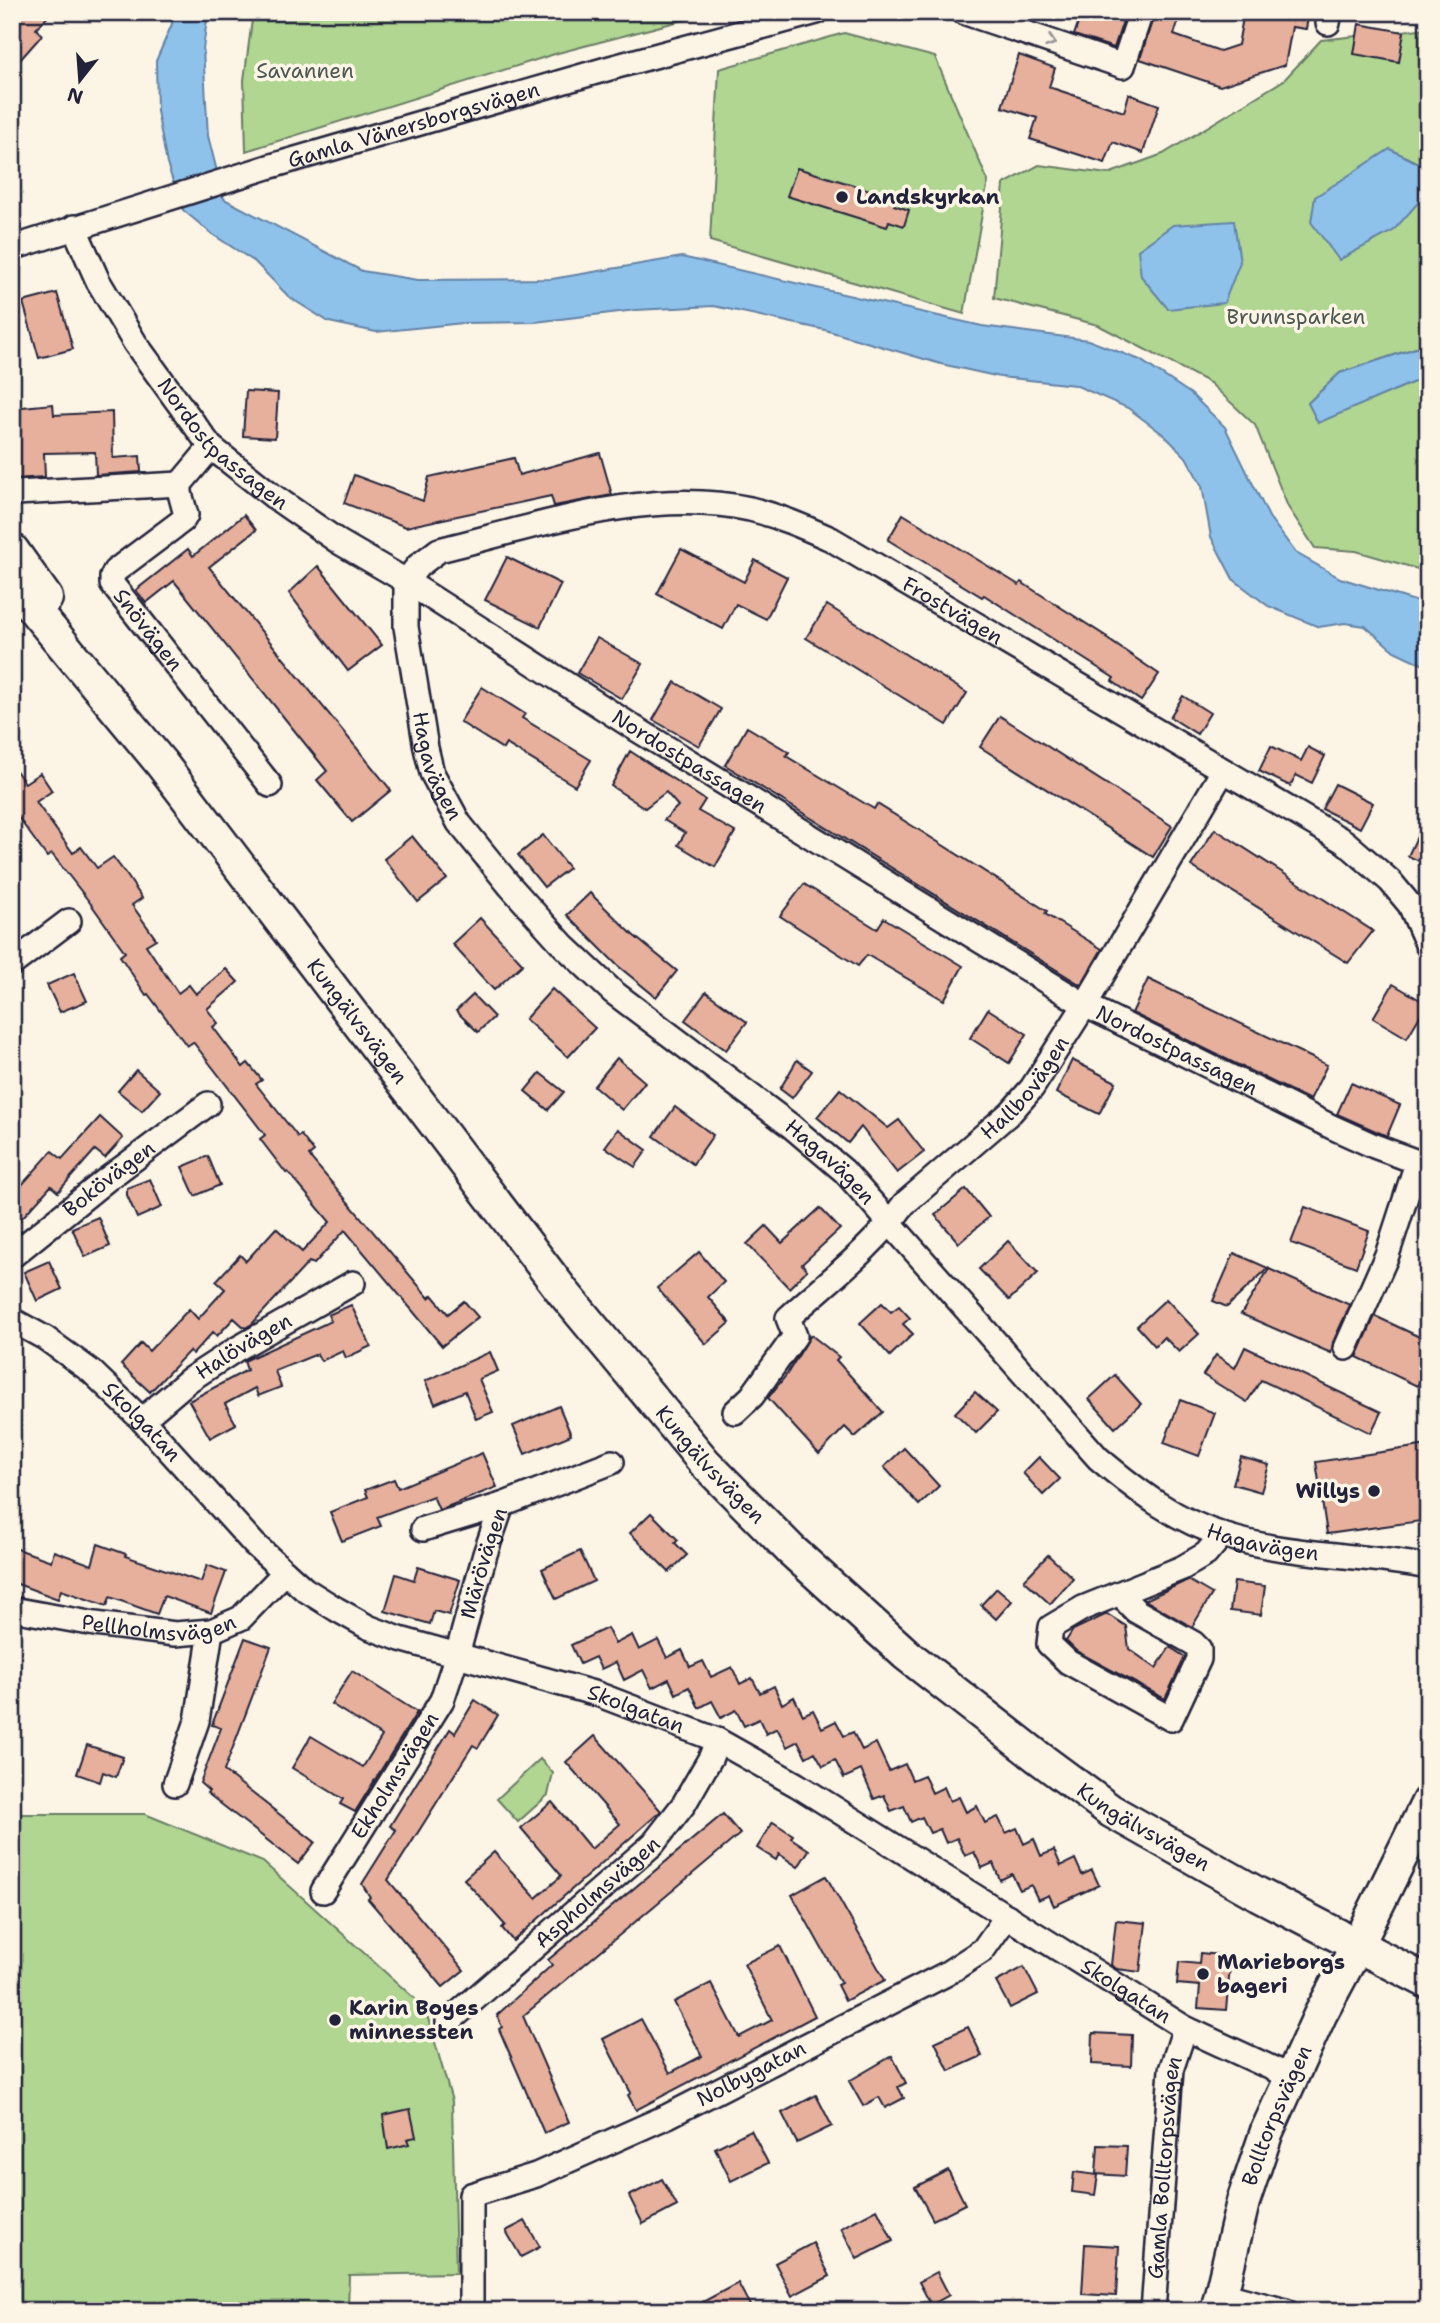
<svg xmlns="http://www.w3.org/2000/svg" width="1440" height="2323" font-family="'Shantell Sans',sans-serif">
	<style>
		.green { fill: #b0d692; stroke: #697c66; stroke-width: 2 }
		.water { fill: #8fc2eb; stroke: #6382a5; stroke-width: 2 }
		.building { fill: #e6b09c; stroke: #22223b; stroke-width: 2 }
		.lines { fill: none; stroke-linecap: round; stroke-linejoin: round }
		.street-casing { stroke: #22223b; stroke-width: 28 }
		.secondary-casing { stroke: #22223b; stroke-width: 37 }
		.street { stroke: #fcf5e5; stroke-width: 23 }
		.secondary { stroke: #fcf5e5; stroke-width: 32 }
		.oneway { stroke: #9a9698 }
		.poi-dot { fill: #22223b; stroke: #fcf5e5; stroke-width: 2.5 }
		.labels { text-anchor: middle; stroke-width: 7; stroke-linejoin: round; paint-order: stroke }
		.park-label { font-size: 21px; fill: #4d5855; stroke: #fcf5e5 }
		.street-label { font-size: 21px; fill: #22223b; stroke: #fcf5e5 }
		.poi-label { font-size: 21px; font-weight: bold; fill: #22223b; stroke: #fcf5e5; text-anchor: start }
	</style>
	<rect width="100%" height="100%" fill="#fcf5e5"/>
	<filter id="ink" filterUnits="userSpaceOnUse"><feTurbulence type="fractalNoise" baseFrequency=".0143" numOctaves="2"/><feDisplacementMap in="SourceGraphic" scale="14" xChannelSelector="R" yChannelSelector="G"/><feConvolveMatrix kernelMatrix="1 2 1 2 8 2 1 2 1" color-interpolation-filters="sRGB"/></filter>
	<g filter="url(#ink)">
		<g class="green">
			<polygon points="253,12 714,12 558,53 246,151 244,80"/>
			<polygon points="1428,28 1428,168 1389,149 1428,196 1428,344 1340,373 1308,403 1319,422 1428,376 1428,572 1356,551 1315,548 1288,507 1255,425 1210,383 1098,325 994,298 1004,184 1039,165 1108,174 1163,154 1284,80 1321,40"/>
			<polygon points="844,33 935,57 988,181 964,314 710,241 719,69"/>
			<polygon points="540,1759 553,1773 548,1795 518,1822 497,1799"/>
			<polygon points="12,1814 145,1814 263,1862 425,2008 452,2101 456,2273 349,2275 348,2311 12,2311"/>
		</g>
		<g class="water">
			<polygon points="171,12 208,12 203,49 208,136 224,199 362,271 418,280 552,279 682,257 982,326 1088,340 1140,360 1191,394 1225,427 1269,517 1296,553 1340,578 1428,605 1428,667 1394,651 1365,626 1345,623 1319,627 1268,606 1233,579 1211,537 1202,486 1186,457 1164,435 1128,408 1075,385 1000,377 941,364 825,330 714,306 636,310 535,322 463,323 376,332 329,322 289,297 255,262 212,234 183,210 167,164 157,111 156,61 172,24"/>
			<polygon points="1390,149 1428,168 1428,196 1425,195 1393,231 1339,260 1311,222 1315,197"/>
			<polygon points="1234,221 1240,262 1224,303 1168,309 1141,276 1138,250 1173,225"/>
			<polygon points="1428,344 1428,376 1318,423 1308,403 1340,373"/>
		</g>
		<g class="building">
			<polygon points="12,12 52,12 36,29 42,35 12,69"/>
			<polygon points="1082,12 1126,12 1114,48 1074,35"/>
			<polygon points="1155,12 1181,12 1174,35 1220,51 1238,45 1244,12 1309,12 1306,29 1292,27 1285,65 1220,86 1140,59"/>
			<polygon points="1359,24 1404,32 1399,62 1354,54"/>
			<polygon points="1019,55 1055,68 1049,87 1124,112 1129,94 1159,105 1143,153 1113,142 1105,163 1030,139 1037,118 1002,107"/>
			<polygon points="797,168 896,198 894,205 909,210 904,226 889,221 887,227 787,196"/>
			<polygon points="57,293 73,349 39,358 23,302"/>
			<polygon points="246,391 278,393 275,438 243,436"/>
			<polygon points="53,404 54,415 112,412 113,458 140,456 141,472 96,475 95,452 44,453 45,477 14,479 12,408"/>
			<polygon points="600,453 612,495 554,506 551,496 406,527 344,503 354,475 423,501 429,477 514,458 519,475"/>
			<polygon points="903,514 1019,585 1021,582 1107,637 1106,638 1159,674 1141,701 1112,681 1114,678 984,595 982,597 888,540"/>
			<polygon points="244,515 256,530 209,567 391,790 352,822 317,780 327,771 174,581 146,603 136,590 188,549 193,556"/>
			<polygon points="681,549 744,582 755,560 787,577 766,619 736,604 723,629 657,594"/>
			<polygon points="507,557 561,584 540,627 485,600"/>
			<polygon points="318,566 382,645 348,671 289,593"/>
			<polygon points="827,605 967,693 947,725 806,638"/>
			<polygon points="597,638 643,664 622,699 577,673"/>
			<polygon points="675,682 721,709 699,746 653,720"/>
			<polygon points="482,687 525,714 522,718 591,760 575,786 506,744 503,749 460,722"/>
			<polygon points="1183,696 1210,713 1197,734 1170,717"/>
			<polygon points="1000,716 1172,826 1153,857 980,747"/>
			<polygon points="747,727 789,752 786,756 874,809 877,804 919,830 1047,911 1045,914 1102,949 1081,985 725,765"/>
			<polygon points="1271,746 1301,761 1308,747 1325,756 1312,783 1296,775 1290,786 1259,771"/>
			<polygon points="630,751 705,800 698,811 735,832 715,867 678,845 685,833 664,820 678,806 666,792 645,808 611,786"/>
			<polygon points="12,765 25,783 40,773 52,791 36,802 73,853 81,847 97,868 113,857 128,877 142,898 132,905 156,939 146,945 178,993 189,985 196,994 226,969 238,982 207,1009 218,1023 213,1027 243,1067 248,1063 262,1080 256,1084 298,1137 301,1135 314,1152 309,1156 429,1298 432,1295 448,1314 464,1301 478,1317 442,1346 345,1230 314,1264 309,1262 252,1324 245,1328 234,1318 217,1336 213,1332 193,1354 189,1351 150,1392 121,1365 141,1343 149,1351 189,1309 198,1319 225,1289 216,1281 240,1255 246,1261 276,1228 302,1252 330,1222 288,1172 286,1173 260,1139 265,1135 193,1042 187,1046 148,994 146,995 120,956 125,952 91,904 52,854 47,857 12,809"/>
			<polygon points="1335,784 1373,803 1360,828 1322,809"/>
			<polygon points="1428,813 1428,865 1408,856"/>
			<polygon points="1215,829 1373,931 1348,963 1191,866"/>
			<polygon points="543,835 569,868 544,887 518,855"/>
			<polygon points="412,836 447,879 418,902 384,859"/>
			<polygon points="804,884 877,929 884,918 963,966 944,1000 867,955 858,966 780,916"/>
			<polygon points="590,893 633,935 677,971 656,997 618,966 567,915"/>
			<polygon points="480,918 523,964 494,990 452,944"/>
			<polygon points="74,973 87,1001 60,1012 47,985"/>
			<polygon points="1148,979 1327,1065 1310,1100 1132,1013"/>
			<polygon points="1393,984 1427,1004 1407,1038 1373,1018"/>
			<polygon points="552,989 595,1028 568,1057 525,1019"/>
			<polygon points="706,992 747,1022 726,1050 685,1020"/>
			<polygon points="473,995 494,1017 478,1032 456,1011"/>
			<polygon points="988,1009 1027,1034 1009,1063 970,1038"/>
			<polygon points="617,1058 645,1082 622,1110 594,1086"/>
			<polygon points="797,1060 812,1071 792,1098 780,1089"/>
			<polygon points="1072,1060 1116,1082 1099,1114 1056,1093"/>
			<polygon points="136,1070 160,1091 142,1111 118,1091"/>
			<polygon points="540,1073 564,1092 548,1110 525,1091"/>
			<polygon points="1351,1083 1400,1105 1387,1136 1337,1114"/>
			<polygon points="840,1089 888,1128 899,1120 924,1152 897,1173 861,1127 848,1143 817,1117"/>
			<polygon points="675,1107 713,1135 693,1164 654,1136"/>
			<polygon points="100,1117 123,1138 105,1158 95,1150 58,1192 51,1186 12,1229 12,1179 21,1186 52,1151 62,1159"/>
			<polygon points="618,1129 647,1150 635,1167 605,1147"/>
			<polygon points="208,1156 220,1185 195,1196 182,1167"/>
			<polygon points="150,1179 162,1207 137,1218 127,1195 127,1188"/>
			<polygon points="966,1189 989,1217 959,1243 935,1215"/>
			<polygon points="1305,1207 1369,1231 1356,1267 1291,1243"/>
			<polygon points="820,1208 840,1229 802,1264 807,1270 789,1288 747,1244 766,1226 782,1243"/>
			<polygon points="98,1217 110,1246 85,1257 72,1228"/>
			<polygon points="1008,1241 1038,1273 1009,1300 979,1269"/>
			<polygon points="699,1252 724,1282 708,1297 730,1323 706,1344 657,1288"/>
			<polygon points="1234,1253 1268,1268 1227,1307 1213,1301"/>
			<polygon points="49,1261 62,1289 37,1301 24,1272"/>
			<polygon points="1269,1269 1350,1305 1333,1342 1331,1353 1241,1314"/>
			<polygon points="1166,1299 1199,1334 1179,1352 1164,1337 1155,1346 1137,1326"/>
			<polygon points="882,1303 891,1312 899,1306 910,1318 903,1324 913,1334 890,1356 860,1323"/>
			<polygon points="351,1305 371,1346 346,1358 343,1351 321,1361 317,1354 275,1371 281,1387 258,1396 255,1388 225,1404 236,1424 210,1438 189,1401 247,1370 244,1361 331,1321 328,1315"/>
			<polygon points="1375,1316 1428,1341 1428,1374 1424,1374 1417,1386 1357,1357"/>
			<polygon points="811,1335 839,1357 836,1360 883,1412 855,1437 845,1427 819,1454 768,1398 787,1374"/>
			<polygon points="1245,1347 1381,1412 1371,1433 1261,1380 1247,1402 1203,1375 1216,1355 1235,1368"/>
			<polygon points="490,1352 498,1371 479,1379 493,1412 476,1419 465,1391 435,1404 425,1381"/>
			<polygon points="1115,1375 1141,1404 1115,1428 1089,1399"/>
			<polygon points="975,1392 997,1412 976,1433 955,1413"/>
			<polygon points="1180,1400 1215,1413 1199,1456 1164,1443"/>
			<polygon points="559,1406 571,1435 525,1454 513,1426"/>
			<polygon points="1428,1445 1428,1520 1327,1534 1316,1462"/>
			<polygon points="904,1448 939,1486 919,1505 884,1467"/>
			<polygon points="482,1453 497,1487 439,1510 433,1496 377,1517 381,1526 342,1541 330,1512 368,1497 365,1490 394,1479 398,1488"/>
			<polygon points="1039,1457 1060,1479 1043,1495 1023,1473"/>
			<polygon points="1241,1457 1269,1465 1261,1492 1233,1484"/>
			<polygon points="651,1513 678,1540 675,1543 687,1555 669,1572 630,1533"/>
			<polygon points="98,1544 126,1554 125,1556 201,1582 207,1565 226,1572 211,1613 164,1596 157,1614 110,1597 107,1606 61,1590 58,1599 12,1582 12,1547 51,1561 54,1551 92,1565"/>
			<polygon points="580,1551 594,1581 556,1599 542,1569"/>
			<polygon points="1048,1555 1073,1578 1050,1604 1024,1580"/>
			<polygon points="418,1567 460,1580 449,1615 434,1611 430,1624 385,1611 396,1574 414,1580"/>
			<polygon points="1188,1580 1212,1594 1192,1627 1145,1600"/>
			<polygon points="1234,1582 1265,1586 1261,1615 1230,1611"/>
			<polygon points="997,1588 1012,1601 996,1619 981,1605"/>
			<polygon points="1107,1614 1126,1626 1129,1649 1156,1668 1170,1647 1185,1657 1165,1699 1076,1651 1066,1641 1073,1630"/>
			<polygon points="607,1628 615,1644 632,1635 639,1650 658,1640 667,1658 682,1650 690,1667 703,1661 711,1677 732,1667 740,1684 752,1678 760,1693 774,1686 782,1704 794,1697 803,1715 813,1710 822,1728 836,1721 844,1736 853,1732 862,1750 876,1743 889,1771 905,1764 912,1780 924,1775 932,1793 944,1787 950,1801 959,1797 966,1812 977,1806 985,1823 998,1817 1006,1833 1017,1828 1024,1844 1034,1839 1041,1856 1054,1850 1061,1866 1075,1859 1082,1875 1092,1870 1099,1885 1054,1906 1049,1895 1038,1900 1031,1885 1020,1890 1012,1874 1000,1880 993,1863 982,1868 974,1852 965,1856 957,1838 946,1843 940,1829 930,1833 922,1817 911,1822 904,1806 891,1811 884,1795 874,1799 861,1770 844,1778 835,1760 823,1766 815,1752 806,1757 798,1741 787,1747 777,1728 766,1734 759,1719 744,1726 736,1710 721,1718 712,1701 699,1708 689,1687 676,1694 669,1679 652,1688 643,1670 624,1680 616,1662 601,1669 595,1657 580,1664 571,1645"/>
			<polygon points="245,1638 271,1647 224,1771 315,1842 298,1864 207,1793 209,1791 200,1783 221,1728 212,1725"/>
			<polygon points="352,1671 417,1712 355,1812 340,1804 343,1799 292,1768 311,1736 363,1767 382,1736 331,1704"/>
			<polygon points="475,1700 498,1715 478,1748 473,1745 388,1880 464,1970 443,1987 368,1899 370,1897 362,1884 396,1830 390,1826 450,1729 455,1733"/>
			<polygon points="595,1736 661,1811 513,1941 502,1928 505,1925 464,1879 494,1852 536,1898 559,1878 561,1875 521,1828 552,1802 591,1849 620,1824 566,1762"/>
			<polygon points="87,1745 123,1757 116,1777 103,1772 100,1782 77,1774"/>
			<polygon points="723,1814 740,1834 523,2016 569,2122 544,2133 499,2029 502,2027 497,2015 552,1965 548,1960"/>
			<polygon points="773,1822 793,1835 791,1838 809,1850 798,1867 779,1854 776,1860 757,1848"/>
			<polygon points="826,1876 885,1980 845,2001 837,1985 841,1983 792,1895"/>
			<polygon points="1116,1920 1146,1923 1140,1972 1117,1969 1111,1965"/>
			<polygon points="780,1946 815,2016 636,2110 628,2095 631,2093 603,2039 641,2019 670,2073 702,2056 674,2002 711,1983 739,2037 772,2020 744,1964"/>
			<polygon points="1200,1953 1231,1956 1226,2010 1198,2008 1200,1986 1177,1984 1179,1962 1199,1964"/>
			<polygon points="1024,1967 1038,1994 1010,2008 996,1982"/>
			<polygon points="968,2027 982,2056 949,2071 935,2042"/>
			<polygon points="1093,2033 1132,2035 1131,2066 1092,2064"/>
			<polygon points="892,2056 906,2083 898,2087 904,2098 885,2108 879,2097 863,2106 849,2081"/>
			<polygon points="816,2095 832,2126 797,2143 782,2113"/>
			<polygon points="410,2109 416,2137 407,2139 409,2144 388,2149 383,2115"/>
			<polygon points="751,2130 768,2163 731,2181 715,2148"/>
			<polygon points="1098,2145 1127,2146 1125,2176 1096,2174"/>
			<polygon points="948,2170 965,2204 933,2220 915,2187"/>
			<polygon points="1074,2172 1098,2175 1095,2195 1072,2192"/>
			<polygon points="662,2179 677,2206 643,2224 629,2196"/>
			<polygon points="877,2209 893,2241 857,2259 841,2228"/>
			<polygon points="525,2221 540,2247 521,2257 506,2231"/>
			<polygon points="813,2243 830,2276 792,2296 775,2263"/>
			<polygon points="1085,2244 1119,2246 1116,2296 1082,2294"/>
			<polygon points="937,2272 949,2295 931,2305 919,2282"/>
			<polygon points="738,2283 753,2311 686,2311"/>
		</g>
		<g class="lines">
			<defs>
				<g id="street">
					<polyline points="963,12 1123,66 1141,12"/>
					<polyline points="1328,23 1330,12"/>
					<path id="s1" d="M74 227 98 281 135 343 177 401 211 447 273 496 339 542 406 581 633 727 1085 1005 1332 1127 1374 1146 1428 1166"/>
					<path id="s2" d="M12 248 268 167 610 68 817 12"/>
					<path id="s3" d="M211 447 180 484V493L186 515 183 520 115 571 112 577V584L270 785"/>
					<polyline points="16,493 180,484"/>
					<path id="s4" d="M406 581V627L426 748 432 773 459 823 510 886 564 946 613 992 791 1126 844 1171 1098 1458C1137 1491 1176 1521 1226 1536 1287 1556 1363 1554 1428 1567"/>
					<path id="s5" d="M406 581 418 566 439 550C538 526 647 487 750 509 779 516 804 527 831 539L1345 842 1390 881 1410 905 1428 946"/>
					<polyline points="12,964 69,921"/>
					<path id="s6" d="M12 1256 106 1180 208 1104"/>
					<path id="s7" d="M12 1320 45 1338 92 1372 142 1420 254 1544 304 1589 336 1609 368 1627 400 1639 597 1694 717 1740 797 1785 1185 2028 1291 2077"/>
					<polyline points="1346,1348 1387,1255 1417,1163"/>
					<path id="s8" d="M735 1412 752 1396 795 1336 788 1318C827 1282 873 1248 904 1204L1011 1112 1032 1088 1085 1005 1223 771"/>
					<path id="s9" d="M142 1420 189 1380 235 1350 353 1283"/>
					<polyline points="423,1529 502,1505"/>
					<polyline points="1124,1592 1128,1603 1136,1611 1193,1643 1199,1649 1199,1659 1171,1719 1068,1662 1049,1644 1051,1627 1083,1608 1182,1568 1206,1554 1222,1535"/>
					<path id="s10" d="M12 1609 95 1624 175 1634 211 1631 241 1618 285 1572"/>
					<polyline points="175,1784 197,1721 211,1631"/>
					<path id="s11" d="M323 1891 442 1700 457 1655 485 1554 502 1505 612 1462"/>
					<path id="s12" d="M448 2022 653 1844 684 1804 711 1757 717 1740"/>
					<polyline points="1221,2294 1286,2311"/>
					<path id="s13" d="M471 2311V2195L536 2175 668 2116 946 1974 983 1950 1007 1916"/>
					<path id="s14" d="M1153 2311 1171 2070 1185 2028"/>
				</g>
				<g id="secondary">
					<polyline points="12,550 46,598"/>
					<path id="s15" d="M12 583 161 763 563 1292 705 1463 791 1550 907 1655 1038 1757 1111 1811 1258 1894 1428 1982"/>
					<path id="s16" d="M1217 2311 1243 2202 1267 2131 1320 2015 1357 1946 1428 1802"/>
				</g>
			</defs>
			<use href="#street" class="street-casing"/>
			<use href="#secondary" class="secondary-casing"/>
			<use href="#street" class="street"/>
			<use href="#secondary" class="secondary"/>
		</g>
		<defs><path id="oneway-chevron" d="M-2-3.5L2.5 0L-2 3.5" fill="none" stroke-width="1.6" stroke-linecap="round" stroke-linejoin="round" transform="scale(1.75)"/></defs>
		<use class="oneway" href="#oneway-chevron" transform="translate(1051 42) rotate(18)"/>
	</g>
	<g class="poi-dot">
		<circle cx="842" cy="197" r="7"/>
		<circle cx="1374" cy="1491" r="7"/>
		<circle cx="1203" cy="1974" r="7"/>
		<circle cx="335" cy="2020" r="7"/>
	</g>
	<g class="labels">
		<g class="park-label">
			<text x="305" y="78">Savannen</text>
			<text x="1296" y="324">Brunnsparken</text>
		</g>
		<g class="street-label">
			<text dy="7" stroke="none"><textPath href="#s2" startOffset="420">Gamla Vänersborgsvägen</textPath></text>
			<text dy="7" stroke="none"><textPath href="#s1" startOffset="266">Nordostpassagen</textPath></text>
			<text dy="7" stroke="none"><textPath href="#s5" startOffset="590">Frostvägen</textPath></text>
			<text dy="7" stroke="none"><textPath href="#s3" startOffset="243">Snövägen</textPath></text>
			<text dy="7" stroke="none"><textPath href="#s1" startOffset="833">Nordostpassagen</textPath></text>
			<text dy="7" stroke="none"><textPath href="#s4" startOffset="189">Hagavägen</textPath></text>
			<text dy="7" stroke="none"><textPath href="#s15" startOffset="558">Kungälvsvägen</textPath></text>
			<text dy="7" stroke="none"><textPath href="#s1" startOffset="1400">Nordostpassagen</textPath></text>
			<text dy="7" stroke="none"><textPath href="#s8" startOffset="448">Hallbovägen</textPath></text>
			<text dy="7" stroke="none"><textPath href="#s4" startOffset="756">Hagavägen</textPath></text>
			<text dy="7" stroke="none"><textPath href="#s6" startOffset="124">Bokövägen</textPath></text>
			<text dy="7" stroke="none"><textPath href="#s9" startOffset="126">Halövägen</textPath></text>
			<text dy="7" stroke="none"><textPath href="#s7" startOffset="166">Skolgatan</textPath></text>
			<text dy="7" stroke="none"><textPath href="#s15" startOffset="1125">Kungälvsvägen</textPath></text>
			<text dy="7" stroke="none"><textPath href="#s4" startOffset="1344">Hagavägen</textPath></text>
			<text dy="7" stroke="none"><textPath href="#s11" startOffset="368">Märövägen</textPath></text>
			<text dy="7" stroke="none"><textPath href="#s10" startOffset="149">Pellholmsvägen</textPath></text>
			<text dy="7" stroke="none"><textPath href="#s7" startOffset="754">Skolgatan</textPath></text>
			<text dy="7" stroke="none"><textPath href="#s11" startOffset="136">Ekholmsvägen</textPath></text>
			<text dy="7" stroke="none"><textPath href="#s15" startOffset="1692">Kungälvsvägen</textPath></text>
			<text dy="7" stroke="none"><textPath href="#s12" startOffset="198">Aspholmsvägen</textPath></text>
			<text dy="7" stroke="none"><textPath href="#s7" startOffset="1321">Skolgatan</textPath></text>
			<text dy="7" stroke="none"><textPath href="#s13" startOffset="422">Nolbygatan</textPath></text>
			<text dy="7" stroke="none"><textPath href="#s16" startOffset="205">Bolltorpsvägen</textPath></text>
			<text dy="7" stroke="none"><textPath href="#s14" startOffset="144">Gamla Bolltorpsvägen</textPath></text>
		</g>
		<g class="poi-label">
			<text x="856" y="204">Landskyrkan</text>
			<text x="1360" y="1498" text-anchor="end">Willys</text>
			<text x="1217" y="1969">Marieborgs<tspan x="1217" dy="24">bageri</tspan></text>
			<text x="349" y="2015">Karin Boyes<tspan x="349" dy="24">minnessten</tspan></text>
		</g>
	</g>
	<rect width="1440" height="2323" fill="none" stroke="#fcf5e5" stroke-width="42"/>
	<rect x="21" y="21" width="1398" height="2281" fill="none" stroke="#22223b" stroke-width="2.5" filter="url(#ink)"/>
	<g transform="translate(80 80) rotate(197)" stroke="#fcf5e5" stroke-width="5" paint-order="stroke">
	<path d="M0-5L12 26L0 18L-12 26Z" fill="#22223b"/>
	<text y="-10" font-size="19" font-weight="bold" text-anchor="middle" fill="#22223b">N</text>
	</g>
</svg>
